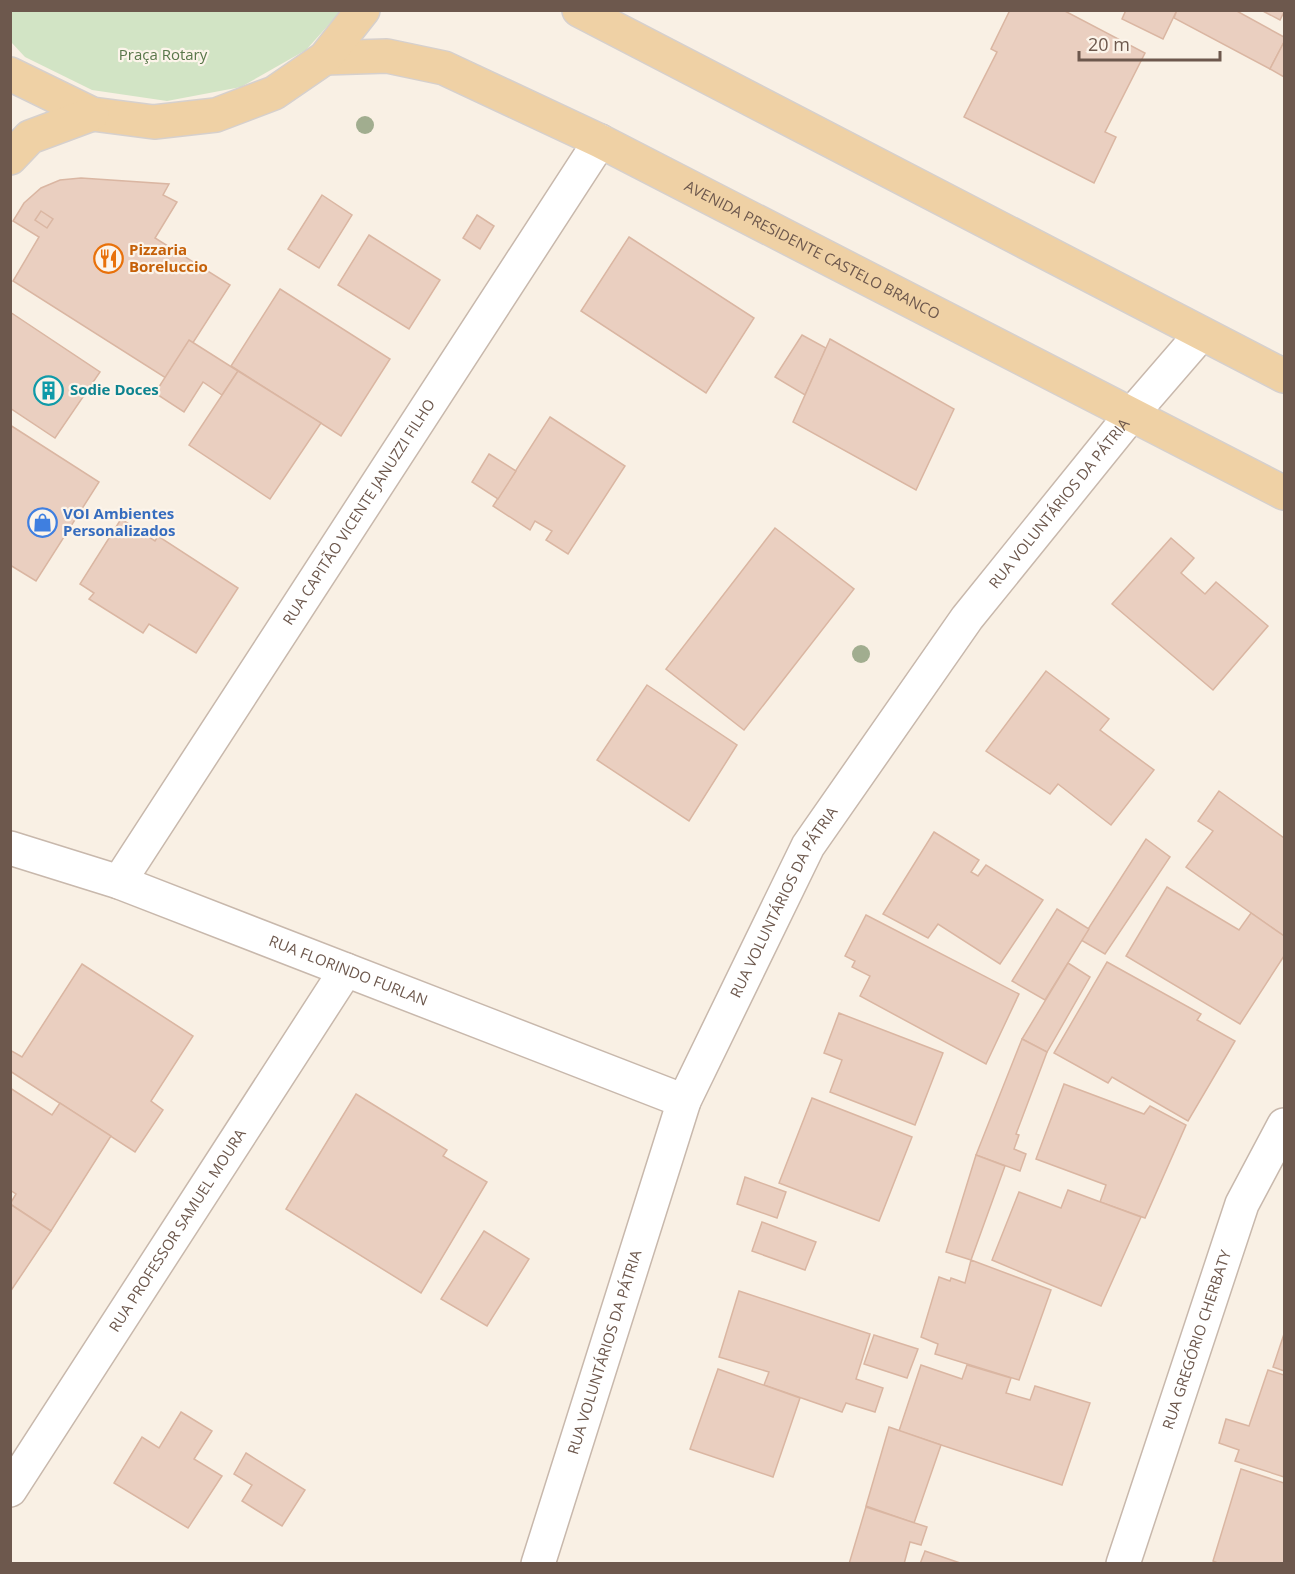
<svg xmlns="http://www.w3.org/2000/svg" width="1295" height="1574" font-family="'Open Sans',sans-serif">
	<style>
		.green { fill: #d2e4c5 }
		.building { fill: #eacfc0; stroke: #dab6a2; stroke-width: 1.5 }
		.lines { fill: none; stroke-linecap: round; stroke-linejoin: round }
		.minor-casing { stroke: #c8b8ac; stroke-width: 36 }
		.major-casing { stroke: #d6d0cd; stroke-width: 36 }
		.minor { stroke: #fff; stroke-width: 33 }
		.major { stroke: #efd1a5; stroke-width: 33 }
		.tree { fill: #a1ad8f }
		.labels { text-anchor: middle; stroke-width: 4.5; stroke-linejoin: round; paint-order: stroke }
		.park-label { font-size: 15px; fill: #59774a; stroke: #fcf4ea }
		.food-label { font-size: 15px; font-weight: bold; fill: #c56008; stroke: #fcf4ea; text-anchor: start }
		.street-label { font-size: 15px; fill: #6d584d; stroke: #fcf4ea }
		.culture-label { font-size: 15px; font-weight: bold; fill: #0d838f; stroke: #fcf4ea; text-anchor: start }
		.shop-label { font-size: 15px; font-weight: bold; fill: #366cbe; stroke: #fcf4ea; text-anchor: start }
	</style>
	<rect width="100%" height="100%" fill="#f9f0e4"/>
	<polygon class="green" points="10,11 11,10 341,11 306,50 241,87 167,101 92,90 25,57 11,42"/>
	<g class="building">
		<polygon points="1010,10 1063,10 1145,53 1105,132 1116,137 1094,183 964,117 997,52 991,49"/>
		<polygon points="1126,10 1177,10 1163,39 1122,19"/>
		<polygon points="1177,10 1235,10 1284,37 1284,42 1270,69 1174,18"/>
		<polygon points="1261,10 1284,10 1284,12 1280,20"/>
		<polygon points="1283,44 1284,45 1284,77 1270,69"/>
		<polygon points="81,178 169,184 163,195 177,202 155,238 230,285 169,380 13,281 39,237 13,221 24,203 41,188 60,180"/>
		<polygon points="322,195 352,215 319,268 288,249"/>
		<polygon points="41,211 53,219 47,228 35,220"/>
		<polygon points="477,215 494,226 480,249 463,238"/>
		<polygon points="369,235 440,280 409,329 338,285"/>
		<polygon points="629,237 754,318 706,393 581,311"/>
		<polygon points="280,289 390,359 341,436 231,366"/>
		<polygon points="10,312 100,372 55,438 10,408"/>
		<polygon points="802,335 826,348 805,395 775,377"/>
		<polygon points="830,339 954,409 916,490 793,422"/>
		<polygon points="189,340 238,371 222,395 203,382 184,412 155,393"/>
		<polygon points="238,371 321,423 270,499 189,445"/>
		<polygon points="550,417 625,466 568,554 546,540 552,531 535,521 530,530 493,506"/>
		<polygon points="10,425 99,482 36,581 10,565"/>
		<polygon points="489,454 516,471 498,499 472,482"/>
		<polygon points="121,519 155,541 158,536 238,588 196,653 149,624 143,633 89,599 94,593 80,584"/>
		<polygon points="775,528 854,589 744,730 666,669"/>
		<polygon points="1171,538 1194,558 1181,573 1205,594 1216,582 1268,626 1213,690 1112,604"/>
		<polygon points="1046,671 1109,719 1100,730 1154,770 1111,825 1058,784 1050,794 986,751"/>
		<polygon points="647,685 737,745 689,821 597,760"/>
		<polygon points="1219,791 1284,838 1284,936 1186,867 1213,831 1198,821"/>
		<polygon points="934,832 979,860 971,872 978,876 986,865 1043,900 1000,964 938,924 928,938 883,914"/>
		<polygon points="1146,839 1170,857 1105,954 1081,940"/>
		<polygon points="1167,887 1239,930 1251,913 1284,936 1284,956 1240,1024 1126,956"/>
		<polygon points="1057,909 1089,929 1045,1000 1012,981"/>
		<polygon points="866,915 1019,994 986,1064 860,996 870,976 852,967 855,961 845,956"/>
		<polygon points="1107,962 1201,1014 1197,1020 1235,1041 1188,1121 1112,1077 1108,1083 1054,1053"/>
		<polygon points="1068,963 1090,977 1047,1052 1022,1039"/>
		<polygon points="82,964 193,1036 151,1101 163,1110 135,1152 10,1071 10,1050 22,1057"/>
		<polygon points="839,1013 943,1053 915,1125 830,1092 842,1060 824,1053"/>
		<polygon points="1022,1039 1047,1052 1016,1134 1019,1135 1014,1149 1026,1154 1020,1171 976,1155"/>
		<polygon points="1064,1084 1144,1114 1150,1106 1186,1125 1145,1218 1100,1202 1106,1185 1036,1159"/>
		<polygon points="10,1088 52,1115 60,1103 111,1136 51,1231 10,1204 16,1194 10,1190"/>
		<polygon points="356,1094 447,1150 443,1156 487,1182 421,1293 286,1209"/>
		<polygon points="812,1098 912,1137 879,1221 779,1183"/>
		<polygon points="976,1155 1005,1166 971,1260 946,1252"/>
		<polygon points="745,1177 786,1192 777,1218 737,1204"/>
		<polygon points="1068,1190 1141,1217 1101,1306 992,1260 1019,1192 1061,1208"/>
		<polygon points="10,1204 51,1231 10,1292"/>
		<polygon points="762,1222 816,1242 805,1270 752,1251"/>
		<polygon points="484,1231 529,1259 487,1326 441,1299"/>
		<polygon points="971,1260 1051,1290 1019,1380 935,1354 938,1344 921,1337 939,1277 950,1281 951,1278 965,1283"/>
		<polygon points="739,1291 870,1334 856,1379 883,1388 875,1412 846,1403 842,1412 764,1385 769,1372 719,1357"/>
		<polygon points="1284,1334 1284,1371 1273,1367"/>
		<polygon points="874,1335 918,1349 907,1378 864,1364"/>
		<polygon points="921,1365 962,1379 967,1365 1011,1378 1006,1393 1030,1400 1035,1386 1090,1403 1062,1485 899,1431"/>
		<polygon points="718,1369 800,1398 773,1477 690,1449"/>
		<polygon points="1268,1370 1284,1375 1284,1477 1235,1461 1239,1450 1219,1443 1226,1419 1249,1426"/>
		<polygon points="181,1412 212,1431 194,1459 222,1476 188,1528 114,1483 142,1437 159,1448"/>
		<polygon points="889,1427 941,1445 914,1523 866,1506"/>
		<polygon points="246,1453 305,1490 282,1526 242,1501 252,1485 234,1474"/>
		<polygon points="1241,1469 1284,1483 1284,1564 1220,1564 1213,1561"/>
		<polygon points="866,1507 927,1527 921,1545 910,1542 904,1564 849,1564"/>
		<polygon points="925,1551 963,1564 920,1564"/>
	</g>
	<g class="lines">
		<defs>
			<g id="minor">
				<path id="s1" d="M10 848 119 882 684 1101"/>
				<path id="s2" d="M119 882 600 141"/>
				<path id="s3" d="M10 1490 346 970"/>
				<path id="s4" d="M538 1564 684 1101 808 846 967 618 1131 415 1201 334"/>
				<path id="s5" d="M1123 1564 1242 1204 1284 1125"/>
			</g>
			<g id="major">
				<polyline points="579,10 1284,376"/>
				<path id="s6" d="M325 58 387 56 444 68 600 141 1284 493"/>
				<polyline points="10,74 92,114 154,122 216,115 274,93 325,58 363,10"/>
				<polyline points="10,158 30,137 92,114"/>
			</g>
		</defs>
		<use href="#minor" class="minor-casing"/>
		<use href="#major" class="major-casing"/>
		<use href="#minor" class="minor"/>
		<use href="#major" class="major"/>
	</g>
	<g class="tree">
		<circle cx="365" cy="125" r="9"/>
		<circle cx="861" cy="654" r="9"/>
	</g>
	<defs>
		<symbol id="restaurant-ring" viewBox="-11 -11 22 22"><circle r="9.5" fill="#fcf4ea" stroke="#e8710a" stroke-width="1.5"/><path d="M-5-6h1v4h1v-4h1v4h1v-4h1v5L-1.5 .5V6h-2V.5L-5-1ZM5-6V6H3V1.5H1.5Q1.5-4 5-6Z" fill="#e8710a"/></symbol>
		<symbol id="building-ring" viewBox="-11 -11 22 22"><circle r="9.5" fill="#fcf4ea" stroke="#0f9aa8" stroke-width="1.5"/><path d="M-4-6H4V6H1V3H-1V6H-4ZM-2.5-4.3h1.7v1.8h-1.7ZM.8-4.3h1.7v1.8H.8ZM-2.5-1h1.7V.8h-1.7ZM.8-1h1.7V.8H.8Z" fill="#0f9aa8"/></symbol>
		<symbol id="shop-ring" viewBox="-11 -11 22 22"><circle r="9.5" fill="#fcf4ea" stroke="#3f7fe0" stroke-width="1.5"/><path d="M-5-2.5h2.3a2.7 3.5 0 0 1 5.4 0H5L5.5 6h-11ZM-1.5-2.5h3a1.5 2.3 0 0 0-3 0Z" fill="#3f7fe0"/></symbol>
	</defs>
	<g fill-rule="evenodd">
		<use href="#restaurant-ring" x="92" y="242" width="33" height="33"/>
		<use href="#building-ring" x="32" y="374" width="33" height="33"/>
		<use href="#shop-ring" x="26" y="506" width="33" height="33"/>
	</g>
	<g class="labels">
		<g class="park-label">
			<text x="163" y="60">Praça Rotary</text>
		</g>
		<g class="food-label">
			<text x="129" y="255">Pizzaria<tspan x="129" dy="17">Boreluccio</tspan></text>
		</g>
		<g class="street-label">
			<text dy="5" stroke="none"><textPath href="#s6" startOffset="531">AVENIDA PRESIDENTE CASTELO BRANCO</textPath></text>
			<text dy="5" stroke="none"><textPath href="#s4" startOffset="1194">RUA VOLUNTÁRIOS DA PÁTRIA</textPath></text>
			<text dy="5" stroke="none"><textPath href="#s2" startOffset="441">RUA CAPITÃO VICENTE JANUZZI FILHO</textPath></text>
			<text dy="5" stroke="none"><textPath href="#s4" startOffset="708">RUA VOLUNTÁRIOS DA PÁTRIA</textPath></text>
			<text dy="5" stroke="none"><textPath href="#s1" startOffset="360">RUA FLORINDO FURLAN</textPath></text>
			<text dy="5" stroke="none"><textPath href="#s3" startOffset="309">RUA PROFESSOR SAMUEL MOURA</textPath></text>
			<text dy="5" stroke="none"><textPath href="#s5" startOffset="236">RUA GREGÓRIO CHERBATY</textPath></text>
			<text dy="5" stroke="none"><textPath href="#s4" startOffset="222">RUA VOLUNTÁRIOS DA PÁTRIA</textPath></text>
		</g>
		<g class="culture-label">
			<text x="70" y="395">Sodie Doces</text>
		</g>
		<g class="shop-label">
			<text x="63" y="519">VOI Ambientes<tspan x="63" dy="17">Personalizados</tspan></text>
		</g>
	</g>
	<rect width="1295" height="1574" fill="none" stroke="#6d584d" stroke-width="24"/>
	<path d="M1079 51v9h141v-9" fill="none" stroke="#6d584d" stroke-width="3"/>
	<text x="1088" y="51" font-size="18" fill="#6d584d" stroke="#fcf4ea" stroke-width="4.5" paint-order="stroke">20 m</text>
</svg>
